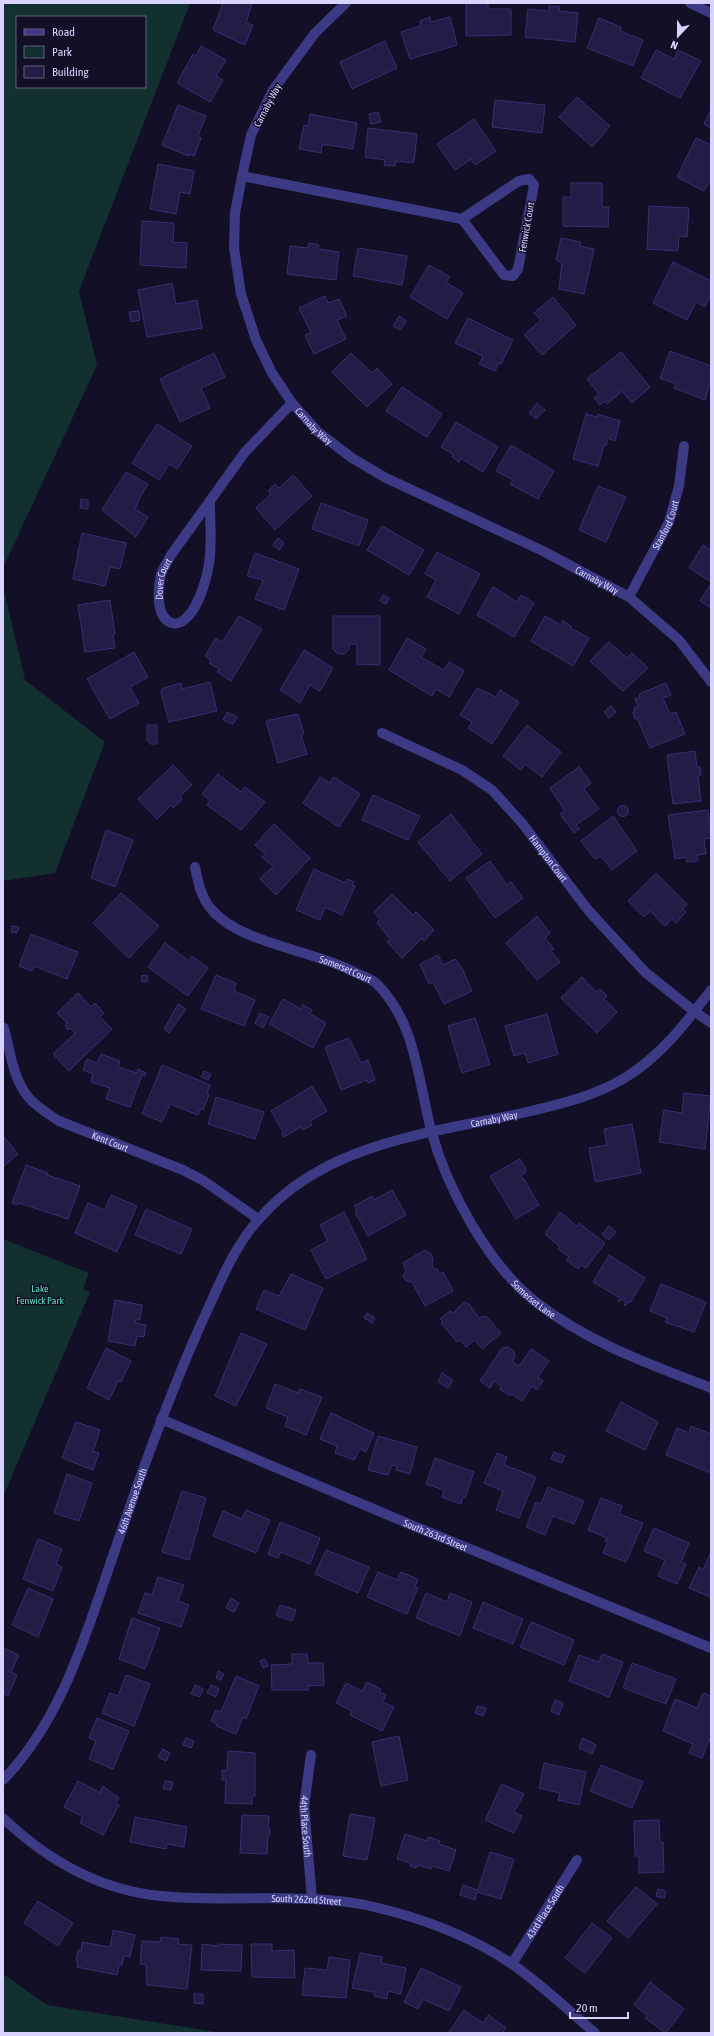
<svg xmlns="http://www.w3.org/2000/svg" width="714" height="2036" font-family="'Asap Condensed',sans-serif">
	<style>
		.green { fill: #12302f; fill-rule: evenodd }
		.building { fill: #241b47; stroke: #3b2d73 }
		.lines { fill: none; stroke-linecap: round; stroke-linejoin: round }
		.street { stroke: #3d3a85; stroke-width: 10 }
		.labels { text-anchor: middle; stroke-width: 3; stroke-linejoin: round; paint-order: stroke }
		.street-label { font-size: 10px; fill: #d9d4ff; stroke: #130f26 }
		.park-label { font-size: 10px; fill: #5fe0c0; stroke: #130f26 }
	</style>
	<rect width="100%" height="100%" fill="#130f26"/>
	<g class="green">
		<path d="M3 3H190L79 291 97 365 3 568ZM17 17H145V87H17Z"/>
		<polygon points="3,586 25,680 105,742 55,873 3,881"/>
		<polygon points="3,1239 89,1273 83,1289 90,1292 3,1497"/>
		<polygon points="3,1974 47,2005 222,2033 3,2033"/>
	</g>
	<g class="building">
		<polygon points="223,3 252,3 246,23 253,25 245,45 213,30"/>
		<polygon points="466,3 488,3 488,9 511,9 511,35 466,36"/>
		<polygon points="549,6 560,7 559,11 578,13 575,42 525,37 528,9 549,11"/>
		<polygon points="430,17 431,22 450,17 457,45 410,59 401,32 421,26 420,21"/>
		<polygon points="599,18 621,27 620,31 643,40 633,66 587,48"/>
		<polygon points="385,41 397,68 352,89 340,62"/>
		<polygon points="201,46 226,60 216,76 223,80 210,102 177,83 193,54 196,56"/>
		<polygon points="656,50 674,59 678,50 701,61 680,98 641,78"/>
		<polygon points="577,97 610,126 592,147 559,117"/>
		<polygon points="495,100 545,105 542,133 492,127"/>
		<polygon points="178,105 206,116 198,136 201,138 194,156 189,154 188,156 162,145"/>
		<polygon points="711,110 711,128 704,124"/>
		<polygon points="378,112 381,122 371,124 369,114"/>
		<polygon points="310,114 357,123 353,149 329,145 322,145 321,153 299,149 304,125 308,126"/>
		<polygon points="474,119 496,151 475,165 471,159 455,170 437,144"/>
		<polygon points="368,128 417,134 414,163 396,161 395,166 384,165 385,160 365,157"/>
		<polygon points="696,138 711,145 711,180 704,191 677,177"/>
		<polygon points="158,164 194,171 190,194 180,192 176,214 150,209"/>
		<polygon points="571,183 602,183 602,207 609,207 608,227 563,226 563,197 571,197"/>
		<polygon points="649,206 689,208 687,237 679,236 678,251 647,249"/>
		<polygon points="142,221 174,223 173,242 187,243 186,268 140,265"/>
		<polygon points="561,238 581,242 580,246 594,249 584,294 559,289 562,262 556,260"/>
		<polygon points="309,243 319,245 318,249 339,252 336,280 287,274 290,246 308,248"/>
		<polygon points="358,248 407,256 402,285 353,276"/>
		<polygon points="673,262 711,281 711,295 705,307 696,302 687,320 653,303"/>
		<polygon points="429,265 450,277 446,282 463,293 447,319 410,297"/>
		<polygon points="172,283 176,304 197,300 202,328 147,337 138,290"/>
		<polygon points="325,296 328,303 339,299 347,316 337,320 346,339 314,354 305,335 311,333 299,308"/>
		<polygon points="553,297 576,325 542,355 524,335 541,320 534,313"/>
		<polygon points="139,311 140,320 131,322 129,312"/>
		<polygon points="399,316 406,321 400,330 393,326"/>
		<polygon points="468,318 513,340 501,364 499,363 495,371 479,364 483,356 455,343"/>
		<polygon points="670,351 711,366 711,379 705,400 674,388 676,384 660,378"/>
		<polygon points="621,352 650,387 632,403 622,391 607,404 605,401 600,405 594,398 599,394 587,379"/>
		<polygon points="214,353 225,377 201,388 210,408 180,422 160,379"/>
		<polygon points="351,353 372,373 377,368 392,384 367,407 332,372"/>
		<polygon points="402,387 442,414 427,437 386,411"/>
		<polygon points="537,403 545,410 536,419 529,413"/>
		<polygon points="586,414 597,417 598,414 620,421 615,441 608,438 606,446 604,445 598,466 573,459"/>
		<polygon points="456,422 498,447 483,472 461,458 459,462 452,457 453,454 441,447"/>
		<polygon points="157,424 192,446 177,469 169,464 159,480 132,463"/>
		<polygon points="511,445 554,471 538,499 510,484 513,480 496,471"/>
		<polygon points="126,472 148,484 137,503 138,504 135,509 148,517 136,537 102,510"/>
		<polygon points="293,475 312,496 275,530 256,508 271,494 268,491 275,484 279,488"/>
		<polygon points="598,486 626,497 606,542 579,530"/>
		<polygon points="81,499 88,500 88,509 80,508"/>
		<polygon points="321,503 368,520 359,546 312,529"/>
		<polygon points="382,526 424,550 409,575 367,550"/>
		<polygon points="82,533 126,543 120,569 110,567 105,586 73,579"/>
		<polygon points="278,538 284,543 279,550 273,545"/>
		<polygon points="703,545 711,550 711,582 689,568"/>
		<polygon points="437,552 480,574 459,614 427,597 436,580 425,574"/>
		<polygon points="255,553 299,569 284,610 255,599 263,580 247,576"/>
		<polygon points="711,584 711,608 700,601"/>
		<polygon points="493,587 517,602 521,595 534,603 514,637 477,615"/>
		<polygon points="383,595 389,598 386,604 380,601"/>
		<polygon points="110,600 115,634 113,634 115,648 85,652 78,605"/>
		<polygon points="239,616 262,629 231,681 217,672 219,669 209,663 211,660 205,656 216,638 222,642"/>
		<polygon points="333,616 380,616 380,665 357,664 357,644 349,644 349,649 345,654 338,654 333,649"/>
		<polygon points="545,616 561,625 563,621 571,626 570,628 589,638 573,666 531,641"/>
		<polygon points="407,638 426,649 421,657 433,664 444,670 449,662 464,671 449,697 436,689 432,696 389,670"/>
		<polygon points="609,642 627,658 632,653 648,668 623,691 590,661"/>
		<polygon points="304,650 333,668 320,691 310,685 300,703 280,690"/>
		<polygon points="134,652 148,677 130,687 139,703 110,719 87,679"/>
		<polygon points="210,682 217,711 169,722 161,692 163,688 181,683 182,689"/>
		<polygon points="666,683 671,695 663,698 670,714 676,712 685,734 650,748 637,718 635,719 633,712 635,712 634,708 638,706 635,699 640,697 639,694"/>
		<polygon points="477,688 496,697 500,690 519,702 492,744 468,728 472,722 460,715"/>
		<polygon points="611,706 616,712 609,718 604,712"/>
		<polygon points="227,712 237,717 233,724 223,720"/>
		<polygon points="298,714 304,734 301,735 307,754 278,763 266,721"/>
		<polygon points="147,725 157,725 157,744 150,744 149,741 147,741"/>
		<polygon points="527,725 561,752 542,777 525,764 521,770 503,756"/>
		<polygon points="695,751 697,767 700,767 701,775 698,776 701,801 673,804 667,755"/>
		<polygon points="173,765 192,785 180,796 182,799 173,808 171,805 157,819 138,799"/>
		<polygon points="579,767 591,783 584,789 599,809 576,825 579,829 574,833 560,814 565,811 550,788"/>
		<polygon points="218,774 241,792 245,787 265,802 241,830 207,805 210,801 202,794"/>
		<polygon points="320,777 330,783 334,777 360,794 339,827 303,803"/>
		<polygon points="373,795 420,816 408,840 362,820"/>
		<circle cx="623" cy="811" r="5.5"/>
		<polygon points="708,810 711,838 704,839 706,854 697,855 698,861 687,862 686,857 675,859 668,815"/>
		<polygon points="451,814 482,854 450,881 418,842"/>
		<polygon points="613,816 637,851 612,870 601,856 595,859 581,841"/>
		<polygon points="274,824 310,858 276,895 260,879 273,866 262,857 265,854 255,845"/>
		<polygon points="106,830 133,840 115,887 91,878"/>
		<polygon points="490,861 507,885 511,882 523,898 495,918 466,878"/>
		<polygon points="314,869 343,882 346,882 347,879 354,882 352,885 355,886 342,915 325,907 320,920 296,910"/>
		<polygon points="656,873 687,904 683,909 686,912 676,923 672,919 665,926 650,911 644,917 628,901"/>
		<polygon points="121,893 159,926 129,958 93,923"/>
		<polygon points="392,894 413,915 416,912 434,930 424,941 422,938 402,958 387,942 390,939 377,923 380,919 374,912"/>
		<polygon points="537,916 550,933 545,938 554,949 551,951 560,962 537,980 506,943"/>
		<polygon points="12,926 19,927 17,933 11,932"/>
		<polygon points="31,934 78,952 67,979 34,966 32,971 19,966"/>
		<polygon points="165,943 189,961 192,956 208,968 188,996 148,967"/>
		<polygon points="438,955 443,965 455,959 458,962 461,968 462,968 472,991 444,1004 433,982 429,984 420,964"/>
		<polygon points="147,975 148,981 142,982 141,976"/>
		<polygon points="216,975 236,983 234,991 255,1000 244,1026 201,1009"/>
		<polygon points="582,977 596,992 600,989 607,996 604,999 617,1012 597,1033 561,998"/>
		<polygon points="78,993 91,1007 95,1003 104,1013 100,1017 112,1029 69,1071 53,1054 75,1033 70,1028 68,1030 65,1026 67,1023 57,1013"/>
		<polygon points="283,999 301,1009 303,1005 312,1010 310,1014 326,1023 313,1048 269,1024"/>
		<polygon points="178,1004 186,1009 169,1033 164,1029"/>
		<polygon points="260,1013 269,1017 263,1028 255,1023"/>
		<polygon points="547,1014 558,1054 528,1063 525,1053 514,1056 505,1026"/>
		<polygon points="475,1018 490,1064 462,1073 448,1026"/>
		<polygon points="349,1038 361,1063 368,1060 375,1080 368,1083 367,1080 341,1090 325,1047"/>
		<polygon points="101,1054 120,1061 118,1067 137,1073 138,1069 146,1073 145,1076 142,1075 130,1107 106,1099 110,1088 91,1082 93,1074 83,1070 87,1059 97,1063"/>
		<polygon points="162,1065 210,1085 207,1094 209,1095 203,1110 201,1108 198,1115 170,1104 162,1122 142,1114"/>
		<polygon points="204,1071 211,1074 208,1080 201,1077"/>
		<polygon points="312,1086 327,1111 310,1121 312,1125 303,1130 301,1127 284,1137 282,1133 283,1132 271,1111"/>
		<polygon points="684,1093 711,1096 705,1149 659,1142 664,1110 682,1113"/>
		<polygon points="216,1097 264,1112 255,1139 208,1124"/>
		<polygon points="632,1124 641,1173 595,1182 589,1148 607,1145 604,1129"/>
		<polygon points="3,1136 18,1154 3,1167"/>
		<polygon points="520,1159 526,1169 525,1173 521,1176 523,1180 524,1179 539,1205 516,1219 490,1176"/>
		<polygon points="26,1165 48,1173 47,1175 80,1186 68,1219 19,1203 18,1205 12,1203"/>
		<polygon points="392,1190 406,1215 368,1236 355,1212 357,1210 354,1206 372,1196 374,1200"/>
		<polygon points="111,1195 137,1206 117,1252 75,1233 88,1203 105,1210"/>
		<polygon points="146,1209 192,1229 181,1254 135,1235"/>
		<polygon points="344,1212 367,1259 326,1279 311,1250 328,1241 320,1225"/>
		<polygon points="560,1212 577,1226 579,1223 605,1243 586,1268 581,1265 578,1269 566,1260 570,1256 568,1256 558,1249 560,1247 545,1234"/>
		<polygon points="609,1226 616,1232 609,1240 602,1234"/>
		<polygon points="425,1250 431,1254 433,1260 432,1265 435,1270 437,1269 440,1274 443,1272 453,1291 425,1306 412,1282 406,1281 403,1276 406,1271 403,1263"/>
		<polygon points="609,1255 645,1278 630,1303 628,1302 625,1306 624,1305 626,1302 621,1299 619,1302 618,1301 620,1298 593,1282"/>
		<polygon points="291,1274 323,1288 305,1330 256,1309 264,1290 279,1296"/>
		<polygon points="661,1284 706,1302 694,1332 665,1322 667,1318 650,1311"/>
		<polygon points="115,1300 142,1305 140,1320 136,1319 135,1323 146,1325 144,1337 137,1336 135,1346 108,1341"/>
		<polygon points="464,1302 469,1304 479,1318 486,1316 501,1333 482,1349 475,1340 466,1347 460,1340 457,1342 441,1323 443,1322 440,1319 450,1311 453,1313"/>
		<polygon points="367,1313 375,1318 372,1323 364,1318"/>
		<polygon points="241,1333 267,1344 236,1406 215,1396"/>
		<polygon points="508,1347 514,1351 515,1357 512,1361 519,1366 531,1349 549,1361 538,1377 543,1381 537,1390 532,1386 522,1401 512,1394 510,1396 500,1389 501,1386 494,1381 490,1388 480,1381 502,1348"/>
		<polygon points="106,1348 131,1361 121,1382 118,1381 109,1400 87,1388"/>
		<polygon points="442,1373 453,1380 448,1388 438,1382"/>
		<polygon points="275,1384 298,1393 300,1389 322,1397 306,1435 285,1426 288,1417 266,1408"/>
		<polygon points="621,1402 658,1422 645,1450 606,1431"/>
		<polygon points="331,1413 374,1433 366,1452 360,1449 354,1460 335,1453 337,1446 320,1439"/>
		<polygon points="76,1422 100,1430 94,1449 92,1451 99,1453 93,1470 62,1458"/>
		<polygon points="691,1426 711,1434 711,1473 666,1455 677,1428 689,1433"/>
		<polygon points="378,1436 417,1447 410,1474 396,1470 397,1466 392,1465 388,1475 368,1470"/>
		<polygon points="554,1452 565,1456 562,1463 551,1459"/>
		<polygon points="497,1453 507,1457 504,1465 536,1477 519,1518 496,1510 503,1491 484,1483"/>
		<polygon points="435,1458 474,1472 465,1498 463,1497 461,1504 442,1497 444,1490 426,1484"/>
		<polygon points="67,1474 92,1483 79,1521 54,1513"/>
		<polygon points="548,1487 584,1501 574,1524 553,1516 545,1535 526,1527 536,1502 541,1504"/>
		<polygon points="182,1491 206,1498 189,1560 162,1552"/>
		<polygon points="601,1498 622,1506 619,1514 643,1523 626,1562 603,1553 608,1542 605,1541 607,1538 588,1530"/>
		<polygon points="246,1510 270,1520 256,1553 213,1536 223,1511 242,1519"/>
		<polygon points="280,1522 320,1538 310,1564 281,1552 278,1558 268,1554"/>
		<polygon points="654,1528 689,1543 681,1562 686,1564 677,1584 658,1576 665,1560 644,1551"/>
		<polygon points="38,1539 62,1549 56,1564 62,1567 53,1591 23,1579"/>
		<polygon points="326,1550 369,1567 358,1593 315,1574"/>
		<polygon points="711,1552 711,1595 710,1597 689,1588 699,1567 703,1570"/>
		<polygon points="378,1572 398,1580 401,1572 418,1579 415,1587 418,1588 407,1614 367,1597"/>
		<polygon points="158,1577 184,1585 178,1601 189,1605 181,1627 138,1613 145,1593 152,1595"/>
		<polygon points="28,1588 53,1599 38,1637 12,1625"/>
		<polygon points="426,1593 447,1602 450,1593 472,1602 460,1636 416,1618"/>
		<polygon points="231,1598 239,1603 234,1612 226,1608"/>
		<polygon points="483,1602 523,1619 513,1644 473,1628"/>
		<polygon points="280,1605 296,1610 292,1621 276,1615"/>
		<polygon points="132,1618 160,1628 145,1669 119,1659"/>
		<polygon points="531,1622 574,1640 564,1665 520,1647"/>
		<polygon points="3,1648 19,1655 11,1672 17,1675 8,1696 3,1693"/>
		<polygon points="292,1654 307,1654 308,1663 323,1663 324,1685 308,1686 308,1690 272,1690 271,1665 292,1664"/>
		<polygon points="602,1654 623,1662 609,1697 569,1681 579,1655 599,1662"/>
		<polygon points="265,1659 268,1666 263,1668 260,1661"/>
		<polygon points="632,1663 676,1679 666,1704 623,1688"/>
		<polygon points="218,1671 224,1674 221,1680 216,1678"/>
		<polygon points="126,1675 150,1684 134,1726 102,1713 110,1693 118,1696"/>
		<polygon points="236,1676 259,1686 246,1719 243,1717 236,1734 216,1726 217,1724 211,1721 216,1710 221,1712"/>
		<polygon points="367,1682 381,1689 379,1692 386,1695 383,1702 394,1707 382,1731 350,1715 352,1711 336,1703 346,1683 362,1691"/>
		<polygon points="195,1685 203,1689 200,1697 191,1694"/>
		<polygon points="211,1685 219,1689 216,1697 207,1693"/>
		<polygon points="703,1693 711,1696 711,1736 702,1758 689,1753 693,1744 663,1731 675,1699 697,1708"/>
		<polygon points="555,1700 563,1703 559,1715 551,1711"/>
		<polygon points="478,1706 486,1708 483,1716 475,1713"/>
		<polygon points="97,1718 129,1731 113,1769 89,1759 96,1741 89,1738"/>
		<polygon points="399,1736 408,1780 381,1786 372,1742"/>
		<polygon points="186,1738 194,1741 191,1748 183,1745"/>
		<polygon points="583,1738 596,1745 592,1754 579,1748"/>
		<polygon points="163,1749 170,1753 166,1761 158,1757"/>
		<polygon points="228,1751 255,1753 255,1796 252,1796 252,1804 225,1803 226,1780 222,1780 222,1770 227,1770"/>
		<polygon points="544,1763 586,1772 579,1805 558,1800 560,1793 539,1788"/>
		<polygon points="601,1765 643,1782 632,1808 590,1791"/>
		<polygon points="78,1781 99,1792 99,1794 103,1786 119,1798 116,1803 119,1805 103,1835 80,1823 83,1817 64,1807"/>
		<polygon points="165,1781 173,1782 171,1790 163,1789"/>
		<polygon points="502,1784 524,1794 514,1812 522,1816 514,1833 485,1820"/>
		<polygon points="350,1814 375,1818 367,1860 343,1856"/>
		<polygon points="242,1815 269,1816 268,1829 270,1829 270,1835 268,1835 267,1854 240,1853"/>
		<polygon points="135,1817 187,1827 184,1847 167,1844 166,1849 130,1842"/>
		<polygon points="659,1820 660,1842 663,1842 664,1872 639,1873 639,1856 635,1856 634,1821"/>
		<polygon points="405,1834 427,1841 428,1837 440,1841 439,1844 456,1850 449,1871 432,1866 431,1869 417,1865 416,1868 410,1866 411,1863 397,1859"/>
		<polygon points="490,1852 514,1859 501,1899 477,1892 475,1900 460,1895 463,1885 478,1890"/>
		<polygon points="636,1887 657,1904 628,1938 607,1921"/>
		<polygon points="658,1889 666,1891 664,1898 656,1896"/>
		<polygon points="38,1901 73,1923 58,1946 24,1923"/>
		<polygon points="592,1923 612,1938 585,1973 565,1958"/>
		<polygon points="113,1930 135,1935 130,1957 124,1956 122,1965 119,1965 117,1975 77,1967 78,1962 76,1962 78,1950 81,1951 82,1942 110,1947"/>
		<polygon points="161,1937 179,1939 178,1944 192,1945 187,1989 147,1985 146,1965 140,1964 142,1941 160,1942"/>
		<polygon points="202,1944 219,1946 219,1944 242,1945 241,1971 201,1970"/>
		<polygon points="251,1944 272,1944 272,1951 294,1950 295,1978 252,1977"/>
		<polygon points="360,1953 383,1957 381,1963 406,1968 401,1994 388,1991 387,1999 374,1996 374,1992 352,1988"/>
		<polygon points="329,1957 350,1960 346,1998 302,1995 305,1968 327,1970"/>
		<polygon points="421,1968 461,1987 449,2011 423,1999 418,2009 404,2002"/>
		<polygon points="650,1982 684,2009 666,2033 645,2018 647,2015 634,2005"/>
		<polygon points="194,1994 203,1994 203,2004 194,2003"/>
		<polygon points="464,2010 483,2023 488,2015 506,2028 502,2033 450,2033 449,2032"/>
	</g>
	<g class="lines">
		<g class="street">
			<path id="s1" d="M346 3 315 33 273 90 251 135 242 176 235 213 234 248 241 294 256 340 272 373 292 403 318 432 352 458 386 478 543 551 629 597 679 640 711 682"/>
			<polyline points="690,3 711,13"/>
			<polyline points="242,176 462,219"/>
			<polygon points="529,179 534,185 518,269 513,276 504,275 462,219 519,181"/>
			<path id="s2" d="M210 502C210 526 213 554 206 578 202 592 196 611 184 620 181 623 176 624 172 623 155 618 158 588 161 574 163 568 168 561 171 555L245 452 292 403"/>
			<path id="s3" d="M629 597 669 522 679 486 684 446"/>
			<path id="s4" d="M382 733 462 770 492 790 522 823 588 910 645 972 695 1012 711 1023"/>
			<path id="s5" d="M195 867C198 882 201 898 212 910 240 943 314 951 352 971 360 975 371 978 377 984 416 1023 418 1080 431 1130 447 1189 488 1265 537 1303 589 1343 652 1365 711 1388"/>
			<path id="s6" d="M4 1028C10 1050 13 1080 29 1098 37 1107 48 1114 59 1121L183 1170 204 1181 258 1219"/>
			<path id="s7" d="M161 1419 414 1526 711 1648"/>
			<path id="s8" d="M311 1755 304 1806 312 1899"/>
			<path id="s9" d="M3 1780C64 1717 87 1630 115 1550 141 1473 168 1398 201 1324 218 1288 232 1249 259 1219 327 1140 436 1133 531 1111 563 1103 594 1096 623 1079 659 1058 686 1023 711 990"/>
			<path id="s10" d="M3 1818C47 1860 99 1890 161 1896 198 1900 238 1898 276 1898 307 1899 340 1899 370 1906 419 1917 470 1936 512 1964 541 1984 568 2010 595 2033"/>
			<path id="s11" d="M512 1964 577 1860"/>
		</g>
	</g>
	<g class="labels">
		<g class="street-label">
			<text transform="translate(267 105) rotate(-62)" y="4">Carnaby Way</text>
			<text transform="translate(526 227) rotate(-80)" y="4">Fenwick Court</text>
			<text dy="4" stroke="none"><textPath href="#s1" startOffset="478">Carnaby Way</textPath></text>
			<text dy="4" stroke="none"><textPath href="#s3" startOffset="81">Stanford Court</textPath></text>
			<text dy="4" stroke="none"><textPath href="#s2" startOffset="187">Dover Court</textPath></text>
			<text dy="4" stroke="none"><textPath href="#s1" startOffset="802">Carnaby Way</textPath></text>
			<text dy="4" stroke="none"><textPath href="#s4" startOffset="213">Hampton Court</textPath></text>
			<text dy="4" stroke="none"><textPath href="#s5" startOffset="194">Somerset Court</textPath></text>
			<text dy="4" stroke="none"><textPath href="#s9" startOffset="881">Carnaby Way</textPath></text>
			<text dy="4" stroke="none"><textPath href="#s6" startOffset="168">Kent Court</textPath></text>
			<text dy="4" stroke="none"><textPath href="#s5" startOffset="588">Somerset Lane</textPath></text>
			<text dy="4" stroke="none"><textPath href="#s9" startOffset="310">46th Avenue South</textPath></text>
			<text dy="4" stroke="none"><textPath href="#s7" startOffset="298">South 263rd Street</textPath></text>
			<text dy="4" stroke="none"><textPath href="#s8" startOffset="72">44th Place South</textPath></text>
			<text dy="4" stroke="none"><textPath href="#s10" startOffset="325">South 262nd Street</textPath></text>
			<text dy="4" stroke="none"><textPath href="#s11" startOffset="62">43rd Place South</textPath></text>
		</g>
		<g class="park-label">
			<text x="40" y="1292">Lake<tspan x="40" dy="12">Fenwick Park</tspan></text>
		</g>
	</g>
	<rect width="714" height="2036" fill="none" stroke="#d9d4ff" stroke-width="8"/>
	<rect x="16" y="16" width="130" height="72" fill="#130f26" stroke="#625e7d"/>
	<rect x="24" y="29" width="20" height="6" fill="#3d3a85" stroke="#625e7d"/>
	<text x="52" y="36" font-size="12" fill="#d9d4ff">Road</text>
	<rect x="24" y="46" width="20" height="12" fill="#12302f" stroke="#625e7d"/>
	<text x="52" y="56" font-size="12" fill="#d9d4ff">Park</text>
	<rect x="24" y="66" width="20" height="12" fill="#241b47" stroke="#625e7d"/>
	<text x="52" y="76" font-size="12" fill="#d9d4ff">Building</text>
	<g transform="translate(678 36) rotate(202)" stroke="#130f26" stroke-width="3" paint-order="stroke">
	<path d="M0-3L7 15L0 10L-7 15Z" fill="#d9d4ff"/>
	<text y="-6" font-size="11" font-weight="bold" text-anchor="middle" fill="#d9d4ff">N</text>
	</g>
	<path d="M570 2012v6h58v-6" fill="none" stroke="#d9d4ff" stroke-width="2"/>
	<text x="576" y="2012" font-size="12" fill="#d9d4ff" stroke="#130f26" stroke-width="3" paint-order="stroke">20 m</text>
</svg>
